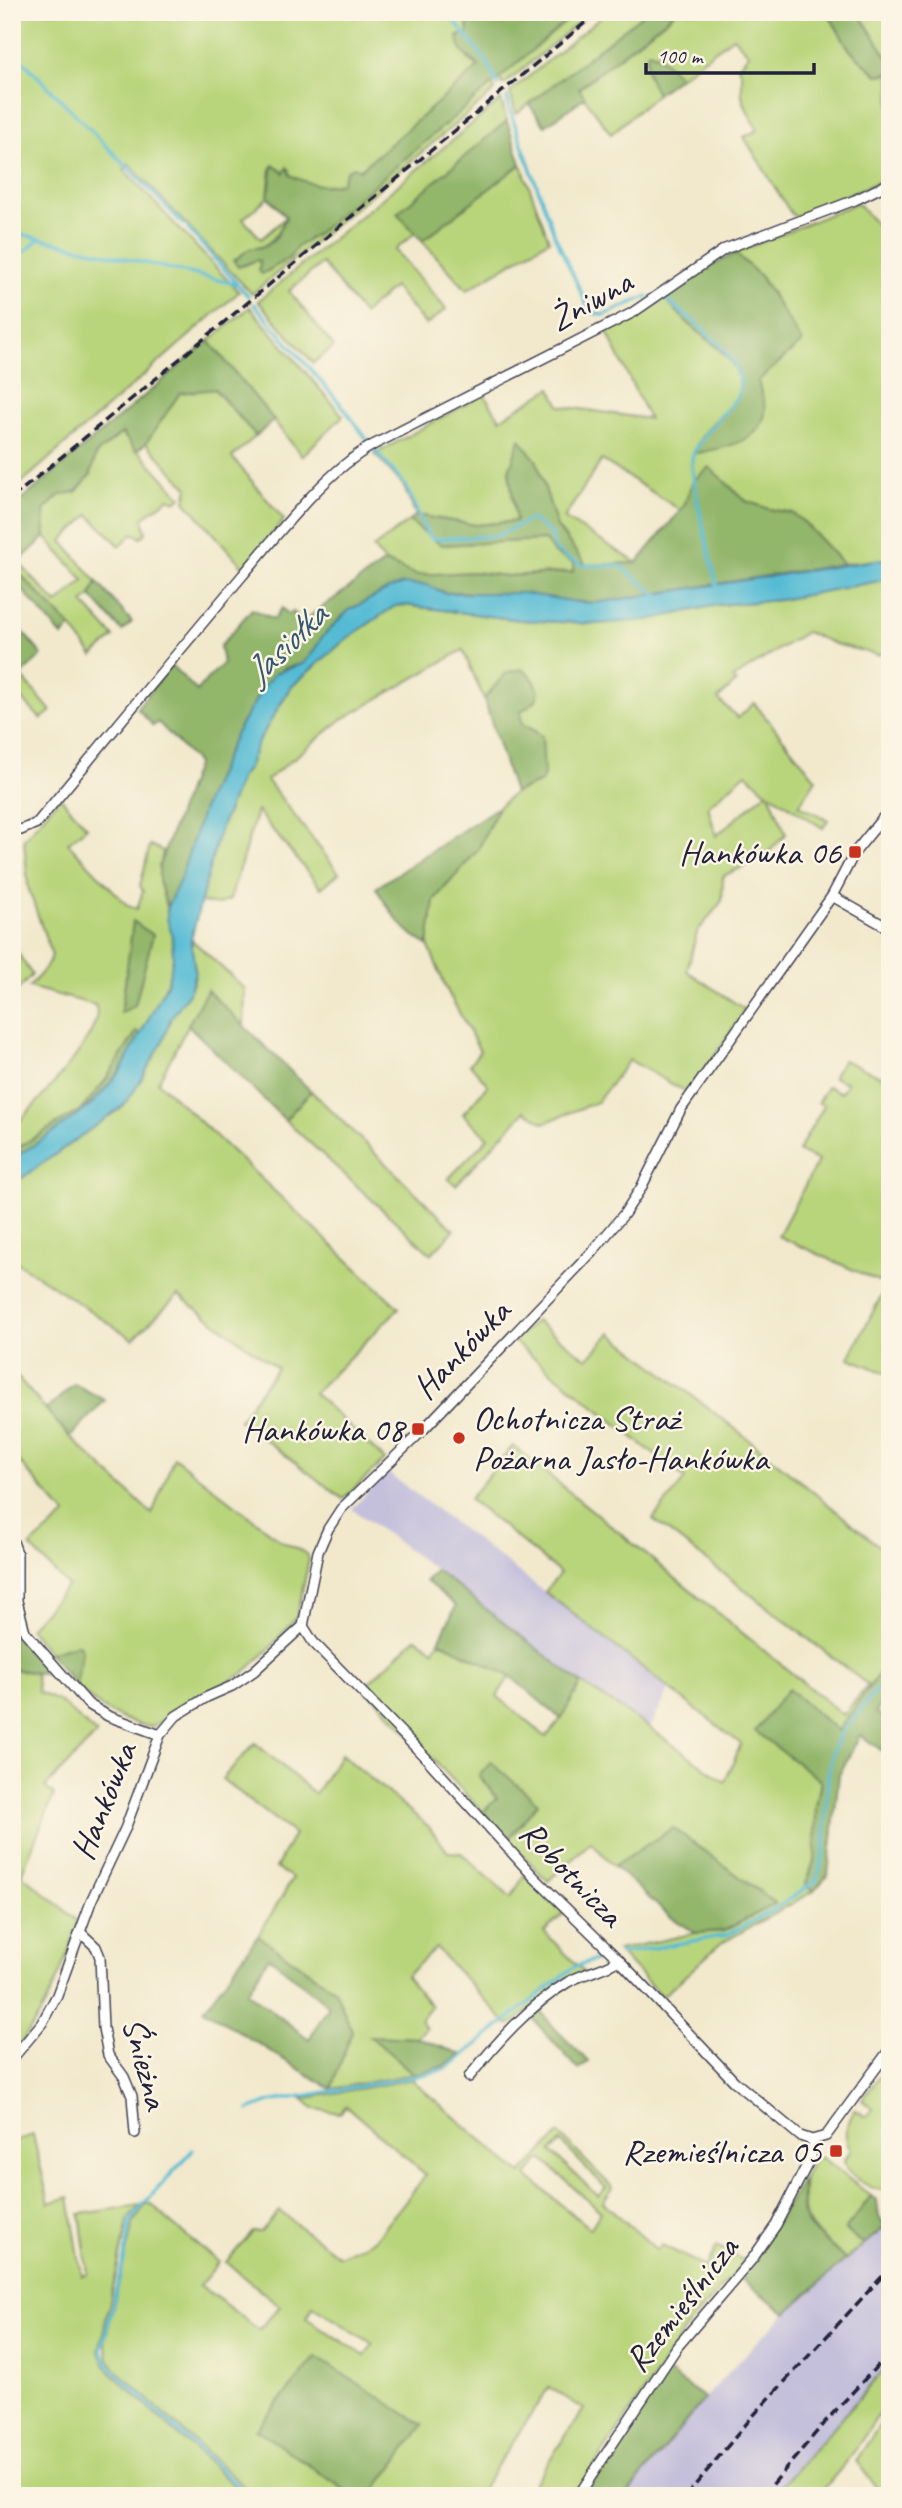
<svg xmlns="http://www.w3.org/2000/svg" width="902" height="2508" font-family="Caveat,sans-serif">
	<style>
		.industrial { fill: #c4c0db }
		.green { fill: #b9d57b; stroke: #6e7c5b; stroke-width: 2; fill-rule: evenodd }
		.forest { fill: #92b66b; stroke: #5a6c53; stroke-width: 2; fill-rule: evenodd }
		.water { fill: #55bbd4; stroke: #3c6e88; stroke-width: 2 }
		.lines { fill: none; stroke-linecap: round; stroke-linejoin: round }
		.stream { stroke: #55bbd4; stroke-width: 3.5 }
		.street-casing { stroke: #414051; stroke-width: 12 }
		.street { stroke: #fff; stroke-width: 9 }
		.rail { stroke: #22223b; stroke-width: 3.5; stroke-dasharray: 10 5; stroke-linecap: butt }
		.poi-dot { fill: #c8321e; stroke: #fcf5e5; stroke-width: 2.5 }
		.labels { text-anchor: middle; stroke-width: 5; stroke-linejoin: round; paint-order: stroke }
		.street-label { font-size: 35px; fill: #22223b; stroke: #fcf5e5 }
		.poi-label { font-size: 35px; fill: #22223b; stroke: #fcf5e5; text-anchor: end }
		.water-label { font-size: 37px; font-style: italic; fill: #345871; stroke: #fcf5e5 }
	</style>
	<rect width="100%" height="100%" fill="#fcf5e5"/>
	<filter id="ink" filterUnits="userSpaceOnUse"><feTurbulence type="fractalNoise" baseFrequency=".0143" numOctaves="2"/><feDisplacementMap in="SourceGraphic" scale="14" xChannelSelector="R" yChannelSelector="G"/><feConvolveMatrix kernelMatrix="1 2 1 2 8 2 1 2 1" color-interpolation-filters="sRGB"/></filter>
	<filter id="wash" filterUnits="userSpaceOnUse"><feTurbulence type="fractalNoise" baseFrequency=".00686" numOctaves="4" result="noise"/><feDisplacementMap in="SourceGraphic" scale="28" xChannelSelector="R" yChannelSelector="G"/><feGaussianBlur stdDeviation="1.57" result="paint"/><feColorMatrix in="noise" values="0 0 0 0 0 0 0 0 0 0 0 0 0 0 0 0 0 1.4 0 .05"/><feComposite in="paint" operator="in"/></filter>
	<g filter="url(#wash)">
		<rect width="100%" height="100%" fill="#f2e9cd"/>
		<g class="industrial">
			<polygon points="387,1472 545,1592 669,1690 650,1728 581,1683 436,1570 352,1509"/>
			<polygon points="890,2223 890,2363 773,2496 626,2496 705,2398 759,2340 802,2297"/>
		</g>
		<g class="green">
			<path d="M12 12H469L467 19 468 33 458 36 468 59 479 67 360 170 358 168C351 173 345 179 340 183 328 191 301 181 290 175L289 169H286L285 174 284 173 276 166 271 167 268 197 243 219 261 239 286 217 285 221C273 245 260 248 236 259L243 266 257 260 260 261 259 271H268L289 258 297 247 318 233 492 84 495 91 252 294 129 164 124 170 239 292 12 491Z"/>
			<polygon points="577,12 591,12 505,84 502,84 499,77"/>
			<polygon points="607,12 646,12 516,114 510,92"/>
			<path d="M672 12H827L850 50 877 75 890 74V177L795 217 790 212 744 137 758 130C752 120 744 107 742 94 741 83 745 76 738 67L749 54 733 37 680 77 658 55 647 74 657 94 611 134 578 89 673 15Z"/>
			<polygon points="858,12 890,12 890,61"/>
			<polygon points="501,100 507,121 398,213 415,233 395,250 446,309 426,325 394,287 363,314 322,263 289,291 334,347 313,363 258,301"/>
			<polygon points="521,164 549,240 467,290 422,241"/>
			<path d="M857 203 890 240V558L843 564 805 523 792 513 769 509 746 501 709 468 693 481 684 506 680 510 602 460 564 518 637 563 586 565 557 527 537 462 520 440 509 471 517 521 476 525 416 515 403 485 375 454 484 394 500 419 551 388 560 406 649 419 606 330 647 311 664 298C672 306 679 314 687 322 703 336 746 364 740 389 737 405 715 420 705 431L758 381 773 295 760 276 735 253Z"/>
			<polygon points="250,307 343,416 302,456 209,341"/>
			<polygon points="214,389 256,436 232,457 284,520 244,568 185,501 188,488 146,443 180,393"/>
			<polygon points="122,433 181,497 176,502 169,498 143,518 146,533 141,538 133,533 120,546 89,515 62,541 97,582 91,596 83,603 114,637 93,656 71,627 13,567 18,562 57,604 84,580 45,537 44,510 60,494 76,492 91,474 96,454"/>
			<polygon points="409,521 441,545 545,540 554,553 574,563 573,572 507,576 473,572 416,575 385,562 373,548"/>
			<path d="M890 579V649L878 655 835 644 806 632 733 678 736 682 718 699 738 718 754 703 816 779 799 805 828 820 823 828 769 793 786 834 763 858 723 876 722 901 697 932 687 971 744 1009 742 1016 688 1093 629 1060 597 1102 544 1123 525 1111 456 1185 448 1179 488 1138 463 1114 488 1085 470 1064 480 1051 448 992 428 945 434 900 478 850 498 807 514 793 541 782 536 731 522 724 520 712 535 701 506 673 484 699 463 650 341 720 267 780 339 873 321 888 257 811 230 899 218 905 200 902 219 832 241 777 248 768 257 744 290 688 346 639 395 606 404 605 519 620 597 624 675 614 717 605 780 600ZM746 773 767 792 716 836 708 806Z"/>
			<polygon points="12,665 51,711 41,719 22,699 12,708"/>
			<path d="M60 797 87 827 68 843 128 906 137 909 143 891 140 886 150 845 163 851C152 889 177 921 173 959 169 987 153 1011 140 1035L137 1032 105 1081 82 1109 12 1151V1116L19 1122C36 1103 109 1029 95 1005L29 987 45 969 52 956 28 887 24 839Z"/>
			<path d="M191 939 245 989 244 1026 207 990 158 1082 399 1308 314 1393 385 1460 343 1499 239 1420 277 1368 178 1295 133 1339 12 1259V1185L123 1106C142 1084 159 1046 170 1020 177 1003 195 992 195 972 195 961 190 950 191 939Z"/>
			<polygon points="14,947 32,975 12,996 12,949"/>
			<polygon points="843,1060 890,1080 890,1375 849,1358 887,1285 778,1236 818,1161 798,1151 824,1106 818,1102 828,1086 841,1093 847,1083 833,1077"/>
			<polygon points="311,1091 454,1230 431,1254 285,1120"/>
			<polygon points="536,1321 587,1359 611,1333 751,1441 890,1555 890,1658 838,1731 821,1781 816,1806 815,1858 806,1884 814,1891 720,1944 662,1997 617,1950 696,1933 724,1931 775,1903 673,1828 614,1866 591,1842 548,1881 508,1840 537,1803 498,1798 483,1812 364,1687 416,1638 434,1650 439,1641 510,1676 497,1696 546,1737 561,1719 581,1683 650,1728 725,1782 741,1744 545,1592 560,1573 469,1499 513,1446 843,1715 868,1685 653,1519 685,1479 513,1341"/>
			<path d="M12 1371 70 1437 152 1514 174 1457 281 1541 307 1554 309 1560 297 1616 271 1647 245 1672 151 1727C121 1722 96 1706 76 1686L82 1650 49 1653 29 1628 68 1586 30 1546 66 1515 12 1454Z"/>
			<path d="M12 1669 35 1673 38 1692 60 1702 97 1734 45 1787 54 1795 21 1874 79 1922C62 1970 46 2015 12 2053Z"/>
			<polygon points="255,1743 315,1794 341,1754 428,1826 448,1852 461,1853 511,1898 524,1875 564,1913 544,1932 584,1972 511,2024 507,2024 436,1948 406,1976 431,2006 420,2020 426,2028 417,2038 371,2036 414,2074 331,2089 352,2031 335,1990 258,1936 293,1878 276,1868 294,1834 222,1779"/>
			<path d="M879 2077 890 2086V2191C874 2191 848 2179 844 2161L851 2150C841 2131 847 2127 855 2109L865 2117 873 2109 862 2100Z"/>
			<path d="M414 2079V2082L521 2174 559 2134 613 2188 603 2202 657 2250 662 2245 706 2267 717 2246 745 2261 692 2320 574 2496H525L584 2409 549 2387 477 2496H371L423 2424 256 2429 354 2496H254L115 2369 108 2358 105 2340 133 2224 146 2204H152L172 2224 219 2262 200 2285 259 2330 280 2306 226 2262 253 2232H261L279 2211 339 2256 374 2240 426 2175 346 2106 340 2113 315 2109 302 2099ZM561 2142 606 2188 598 2196 551 2151ZM539 2160H543L601 2212 590 2229 527 2176ZM313 2306 373 2344 365 2356 306 2318Z"/>
			<polygon points="33,2135 49,2203 69,2197 82,2276 88,2274 80,2214 140,2205 128,2220 99,2351 109,2371 245,2496 12,2496 12,2438 19,2436 13,2379 16,2377 12,2341 12,2142"/>
			<path d="M816 2158H822L871 2196 845 2230 864 2244 845 2260C826 2237 803 2232 803 2199 803 2176 802 2177 816 2158Z"/>
			<polygon points="890,2363 890,2398 849,2459 818,2496 773,2496"/>
			<polygon points="890,2409 890,2496 883,2496 856,2461"/>
		</g>
		<g class="forest">
			<path d="M469 12H482L502 23 506 22 512 12H536L537 20 543 16 542 12H577L318 233 297 247 289 258 262 274 259 271 260 261 257 260 238 267 234 261 249 249 266 246 275 239 286 217 268 197 273 165 284 173 287 167 290 175C306 184 323 188 341 183L347 170 354 167 360 170 479 67C467 53 460 57 458 36L468 33 467 19Z"/>
			<polygon points="646,12 672,12 673,14 579,88 585,97 545,126 529,104"/>
			<polygon points="827,12 858,12 890,61 890,73 878,75 850,50"/>
			<path d="M648 52 658 55 680 77 657 94C650 80 643 68 648 52Z"/>
			<polygon points="507,121 521,164 422,241 397,213"/>
			<path d="M735 253 760 276 802 342 758 381C760 390 766 404 765 413 760 445 718 448 693 454 700 432 718 419 733 402 758 371 706 339 687 322 679 314 672 306 664 298L693 276Z"/>
			<polygon points="209,341 274,420 256,436 215,389 180,393 146,443 136,451 122,433 96,454 91,474 76,492 60,495 44,510 45,537 13,567 71,627 62,636 12,578 12,508"/>
			<polygon points="520,439 537,462 557,527 586,565 637,563 684,506 693,481 709,467 746,501 769,509 792,513 805,523 843,564 595,603 460,592 445,593 427,585 404,584 389,589 349,610 322,637 314,651 303,664 284,668 264,686 235,735 205,803 180,880 167,907 159,881 159,866 197,763 158,722 153,726 137,708 171,665 197,691 207,679 223,664 220,646 252,609 274,619 282,608 288,614 293,612 303,621 385,562 416,575 473,572 507,576 573,572 573,563 554,553 545,540 441,545 409,521 416,515 476,525 516,521 509,471"/>
			<polygon points="97,582 132,622 122,631 91,596"/>
			<polygon points="12,619 42,655 21,675 12,665"/>
			<path d="M520 669C531 672 545 691 534 702 530 706 524 708 520 712L522 724 542 736 544 775 541 782 514 793 484 699 506 673Z"/>
			<path d="M498 807 478 850 434 900 428 945C403 933 391 912 376 888Z"/>
			<polygon points="133,921 153,935 135,1005 121,1013"/>
			<polygon points="207,990 311,1091 285,1120 188,1025"/>
			<path d="M137 1031 140 1035C133 1047 127 1062 118 1073 91 1110 52 1136 12 1158V1151L82 1109 105 1081Z"/>
			<polygon points="74,1384 105,1400 70,1437 46,1410"/>
			<polygon points="436,1570 581,1683 561,1719 510,1676 439,1641 456,1606 426,1581"/>
			<polygon points="12,1624 21,1630 59,1676 12,1669"/>
			<polygon points="78,1644 82,1650 76,1686 49,1653"/>
			<polygon points="890,1658 890,1693 876,1712 890,1722 890,1756 860,1735 839,1775 828,1875 814,1891 806,1885 815,1858 816,1806 821,1781 755,1731 788,1689 838,1731"/>
			<polygon points="491,1762 538,1803 508,1840 483,1812 497,1798 479,1776"/>
			<polygon points="673,1828 775,1903 775,1904 724,1931 696,1933 669,1916 614,1866"/>
			<path d="M258 1936 335 1990 352 2031 331 2089 204 2010ZM269 1957 329 2006 309 2039 247 1992Z"/>
			<path d="M539 2008C551 2028 572 2044 588 2062L578 2069 530 2016Z"/>
			<polygon points="370,2036 417,2038 461,2054 444,2066 414,2074"/>
			<path d="M802 2181C803 2192 800 2205 803 2215 808 2231 833 2246 845 2260L786 2313 740 2278Z"/>
			<polygon points="871,2196 877,2202 879,2217 885,2227 864,2244 845,2230"/>
			<polygon points="316,2357 423,2425 371,2496 354,2496 256,2429"/>
			<polygon points="666,2371 705,2398 626,2496 584,2496"/>
		</g>
		<polygon class="water" points="890,558 890,579 780,600 717,605 648,620 597,624 519,620 404,605 395,606 346,639 290,688 257,744 248,768 241,777 219,832 191,939 195,972 189,993 171,1018 162,1043 136,1088 123,1106 12,1185 12,1158 33,1146 90,1106 120,1072 167,984 173,958 172,934 167,919 167,907 180,880 205,803 235,735 264,686 275,673 303,664 314,651 322,637 349,610 389,589 403,584 427,585 445,593 524,593 577,602 595,603"/>
		<g class="lines">
			<g class="stream">
				<polyline points="447,12 487,62 498,85"/>
				<polyline points="12,50 183,224"/>
				<polyline points="507,97 510,111 555,236 588,307 594,313 604,315 648,296"/>
				<polyline points="188,229 248,296"/>
				<polyline points="12,232 236,284"/>
				<polyline points="12,263 39,239"/>
				<path d="M666 299C688 319 751 359 739 394 726 414 702 432 693 455 687 471 713 567 718 589"/>
				<polyline points="254,304 344,408 368,441"/>
				<polyline points="373,448 406,486 426,532 433,539 496,536 532,519 552,535 554,548 565,557 582,565 621,566 657,595"/>
				<polyline points="620,1954 727,1935 778,1907 816,1881 824,1853 828,1774 833,1752 840,1735 890,1673"/>
				<polyline points="249,2110 269,2102 413,2077 446,2069 574,1967 603,1957"/>
				<polyline points="193,2150 142,2206 130,2223 124,2259 101,2351 112,2370 249,2496"/>
			</g>
		</g>
	</g>
	<g filter="url(#ink)">
		<g class="lines">
			<defs>
				<g id="street">
					<path d="M12 828 21 830 37 823C105 740 173 658 242 576 277 535 326 471 373 445L632 313 725 249 855 200 890 183"/>
					<polyline points="832,896 890,929"/>
					<polyline points="12,1539 17,1553 17,1601 25,1632 88,1704 108,1716 160,1735"/>
					<polyline points="303,1626 313,1642 426,1758 534,1877 619,1960 734,2081 800,2136 812,2140 826,2136 890,2049"/>
					<polyline points="80,1932 96,1947 100,1957 103,2028 108,2055 124,2077 132,2096 135,2133"/>
					<polyline points="12,2059 42,2023 57,1995 92,1899 125,1829 160,1735 176,1716 207,1697 232,1686 254,1671 303,1626 318,1552 328,1529 341,1509 422,1431 593,1251 624,1214 641,1188 681,1109 832,896 855,852 890,809"/>
					<path d="M469 2077C497 2042 530 2005 568 1982 584 1973 603 1970 619 1960"/>
					<polyline points="578,2496 677,2347 753,2258 776,2225 811,2157 814,2140"/>
				</g>
			</defs>
			<use href="#street" class="street-casing"/>
			<use href="#street" class="street"/>
			<g class="rail">
				<polyline points="12,498 598,12"/>
				<polyline points="686,2496 752,2417 890,2268"/>
				<polyline points="763,2496 824,2423 890,2352"/>
			</g>
		</g>
	</g>
	<g class="poi-dot">
		<rect x="848" y="845" width="14" height="14" rx="3.5"/>
		<rect x="411" y="1422" width="14" height="14" rx="3.5"/>
		<circle cx="459" cy="1438" r="7"/>
		<rect x="829" y="2144" width="14" height="14" rx="3.5"/>
	</g>
	<g class="labels">
		<g class="street-label">
			<text transform="translate(590 300) rotate(-29)" y="12">Żniwna</text>
			<text transform="translate(461 1349) rotate(-46)" y="12">Hankówka</text>
			<text transform="translate(103 1801) rotate(-68)" y="12">Hankówka</text>
			<text transform="translate(572 1873) rotate(46)" y="12">Robotnicza</text>
			<text transform="translate(146 2063) rotate(75)" y="12">Śnieżna</text>
			<text transform="translate(681 2304) rotate(-52)" y="12">Rzemieślnicza</text>
		</g>
		<g class="poi-label">
			<text x="841" y="864">Hankówka 06</text>
			<text x="473" y="1430" text-anchor="start">Ochotnicza Straż<tspan x="473" dy="40">Pożarna Jasło-Hankówka</tspan></text>
			<text x="404" y="1441">Hankówka 08</text>
			<text x="822" y="2163">Rzemieślnicza 05</text>
		</g>
		<g class="water-label">
			<text transform="translate(285 643) rotate(-44)" y="13">Jasiołka</text>
		</g>
	</g>
	<rect width="902" height="2508" fill="none" stroke="#fcf5e5" stroke-width="42"/>
	<path d="M646 63v10h168v-10" fill="none" stroke="#22223b" stroke-width="3.5"/>
	<text x="657" y="63" font-size="21" fill="#22223b" stroke="#fcf5e5" stroke-width="5" paint-order="stroke">100 m</text>
</svg>
